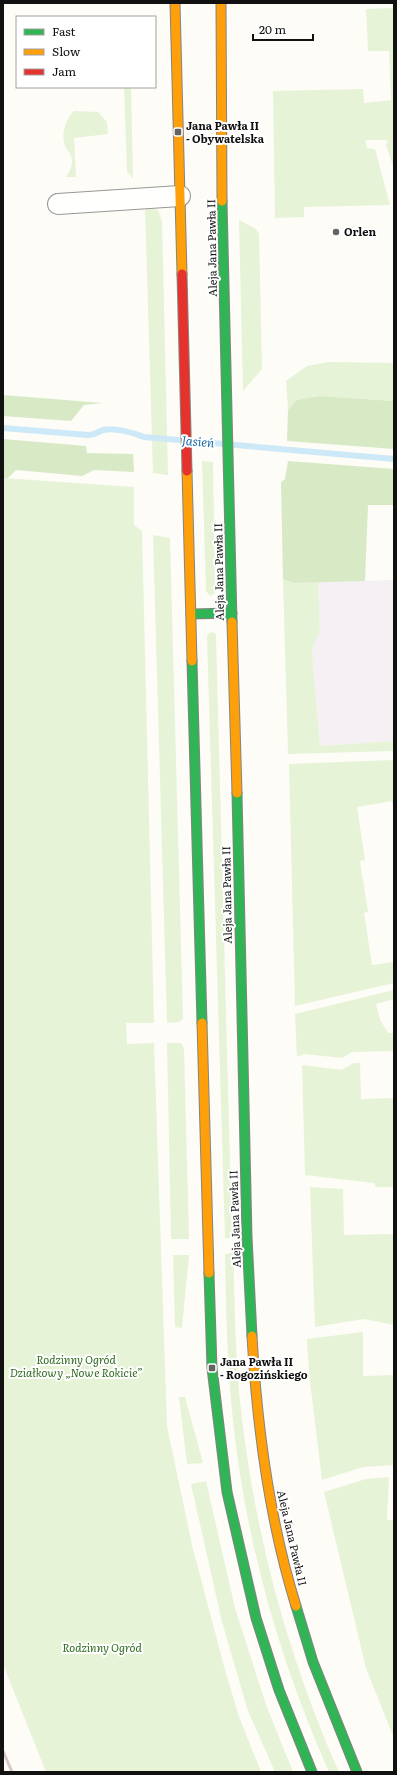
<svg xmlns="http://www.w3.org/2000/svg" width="397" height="1775" font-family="Literata,serif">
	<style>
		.industrial { fill: #f5f0f3 }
		.green { fill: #e7f3d7 }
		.forest { fill: #d8eac5 }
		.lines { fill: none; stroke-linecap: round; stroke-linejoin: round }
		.stream { stroke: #cde8f7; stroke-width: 6 }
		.street-casing { stroke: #979795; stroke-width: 22 }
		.fast-casing { stroke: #858482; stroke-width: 11 }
		.slow-casing { stroke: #858482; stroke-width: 11 }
		.jam-casing { stroke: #858482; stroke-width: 11 }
		.street { stroke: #fffffe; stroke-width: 20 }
		.fast { stroke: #30b455; stroke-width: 9 }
		.slow { stroke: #ff9f0a; stroke-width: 9 }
		.jam { stroke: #e5322d; stroke-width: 9 }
		.rail { stroke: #d9c6c7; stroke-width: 3 }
		.poi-dot { fill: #646362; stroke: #fff; stroke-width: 1.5 }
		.labels { text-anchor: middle; stroke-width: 4; stroke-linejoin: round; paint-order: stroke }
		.poi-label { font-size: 11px; font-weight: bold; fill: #111; stroke: #fff; text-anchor: start }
		.street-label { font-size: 11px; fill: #111; stroke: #fff }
		.park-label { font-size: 11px; font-style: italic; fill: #2f6b1f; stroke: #fff }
		.water-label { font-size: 12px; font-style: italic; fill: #1768a6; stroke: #fff }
	</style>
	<rect width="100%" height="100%" fill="#fdfcf7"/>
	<polygon class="industrial" points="394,580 394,741 320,746 312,651 320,630 318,582"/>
	<g class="green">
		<polygon points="394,8 394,169 386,145 388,140 365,140 367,148 375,149 390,205 304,207 304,217 275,218 273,91 363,89 364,103 391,100 389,51 368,51 366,9"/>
		<polygon points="124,87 131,87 133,179 127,171"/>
		<path d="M74 111 98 112 107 122 108 134 74 138 76 177H66C69 172 73 166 72 160 72 154 67 151 65 146 61 134 65 119 74 111Z"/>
		<polygon points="145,206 158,210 162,221 168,475 153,473"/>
		<polygon points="239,220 256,229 259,234 262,369 243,391"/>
		<polygon points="329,362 394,363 394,401 320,396 297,400 288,410 286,381 307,366"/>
		<polygon points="202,461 213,462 215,591 214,594 210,596 206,591"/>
		<polygon points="3,478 134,487 134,525 142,531 154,1023 126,1023 127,1044 154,1043 167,1426 192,1545 224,1666 239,1717 261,1772 46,1772 3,1664"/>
		<polygon points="153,535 170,538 183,1019 179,1022 167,1023"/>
		<polygon points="283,579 293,583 318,582 320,630 312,651 320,746 394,741 394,751 288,754"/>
		<polygon points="210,632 215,633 216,636 232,1238 225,1238 207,636"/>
		<polygon points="394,760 394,811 392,801 357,807 365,860 360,861 368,912 364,913 372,965 394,962 394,983 295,1006 289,764"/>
		<polygon points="394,990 394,999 376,1004 380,1020 388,1033 394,1033 394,1051 352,1052 342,1058 304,1054 297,1057 295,1014"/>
		<polygon points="167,1043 181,1043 184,1049 189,1239 171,1239"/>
		<polygon points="354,1063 360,1063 361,1099 394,1098 394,1187 376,1187 374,1183 305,1175 302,1065 341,1070"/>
		<polygon points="310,1187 343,1189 344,1235 394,1234 394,1325 364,1319 315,1327"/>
		<path d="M233 1253C235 1305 235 1358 241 1410 255 1535 288 1658 339 1772H329C278 1658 244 1535 232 1411 227 1359 226 1306 225 1254Z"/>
		<polygon points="173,1255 189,1255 182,1328 175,1327"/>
		<polygon points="363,1332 363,1376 394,1375 394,1465 363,1467 322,1480 309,1373 307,1339"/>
		<polygon points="179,1397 185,1397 203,1463 187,1464"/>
		<polygon points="389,1477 387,1520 394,1520 394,1738 366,1668 324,1492 366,1479"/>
		<polygon points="206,1481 235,1608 266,1705 293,1772 275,1772 248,1711 222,1622 191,1484"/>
	</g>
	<g class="forest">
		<polygon points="3,395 103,403 84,405 71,421 3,416"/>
		<polygon points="320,396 394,401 394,449 287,441 288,410 297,400"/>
		<polygon points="3,439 86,446 87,453 133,454 134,472 94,470 82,476 16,470 8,478 3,478"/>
		<polygon points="288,461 394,469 394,505 368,505 365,581 293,583 283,579 281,482 285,479"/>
	</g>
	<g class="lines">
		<path class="stream" d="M3 428 88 435C94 435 98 432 103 430 114 427 134 433 144 437L394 459"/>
		<defs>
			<polyline id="street" points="58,204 180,196"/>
			<g id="fast">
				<polyline points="222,201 232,622"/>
				<polyline points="191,614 232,613"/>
				<polyline points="192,661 202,1023"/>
				<polyline points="237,793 247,1237 252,1336"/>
				<polyline points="209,1273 212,1368 227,1492 256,1618 279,1690 312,1772"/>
				<polyline points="296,1606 313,1662 357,1772"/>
			</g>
			<g id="slow">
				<polyline points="175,3 182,274"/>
				<polyline points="221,3 222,201"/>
				<polyline points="187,471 192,661"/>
				<polyline points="232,622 237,793"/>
				<polyline points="202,1023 209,1273"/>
				<path d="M252 1336C257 1427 269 1519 296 1606"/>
			</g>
			<polyline id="jam" points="182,274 187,471"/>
		</defs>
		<use href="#street" class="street-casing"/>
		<use href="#fast" class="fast-casing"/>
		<use href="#slow" class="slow-casing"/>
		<use href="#jam" class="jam-casing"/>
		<use href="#street" class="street"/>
		<use href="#fast" class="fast"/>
		<use href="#slow" class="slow"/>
		<use href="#jam" class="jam"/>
		<polyline class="rail" points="3,1751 12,1772"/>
	</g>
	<g class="poi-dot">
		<rect x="174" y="128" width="8" height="8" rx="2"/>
		<circle cx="336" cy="232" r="4"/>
		<rect x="208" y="1364" width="8" height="8" rx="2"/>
	</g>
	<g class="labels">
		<g class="poi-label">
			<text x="186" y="130">Jana Pawła II<tspan x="186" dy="13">- Obywatelska</tspan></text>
			<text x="344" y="236">Orlen</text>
			<text x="220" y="1366">Jana Pawła II<tspan x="220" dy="13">- Rogozińskiego</tspan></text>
		</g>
		<g class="street-label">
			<text transform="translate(212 248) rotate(-91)" y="4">Aleja Jana Pawła II</text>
			<text transform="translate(219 572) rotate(-91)" y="4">Aleja Jana Pawła II</text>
			<text transform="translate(227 895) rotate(-91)" y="4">Aleja Jana Pawła II</text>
			<text transform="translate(235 1219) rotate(-92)" y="4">Aleja Jana Pawła II</text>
			<text transform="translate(292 1538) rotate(77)" y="4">Aleja Jana Pawła II</text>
		</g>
		<g class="park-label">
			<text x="76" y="1364">Rodzinny Ogród<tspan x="76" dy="13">Działkowy „Nowe Rokicie”</tspan></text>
			<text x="102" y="1652">Rodzinny Ogród</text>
		</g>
		<g class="water-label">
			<text transform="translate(198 442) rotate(5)" y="4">Jasień</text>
		</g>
	</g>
	<rect width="397" height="1775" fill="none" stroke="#111111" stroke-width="8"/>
	<rect x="16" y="16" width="140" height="72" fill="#ffffff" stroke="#a0a0a0"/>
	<rect x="24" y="29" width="20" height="6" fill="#30b455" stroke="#a0a0a0"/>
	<text x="52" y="36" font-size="12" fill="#111111">Fast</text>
	<rect x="24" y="49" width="20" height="6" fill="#ff9f0a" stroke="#a0a0a0"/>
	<text x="52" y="56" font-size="12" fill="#111111">Slow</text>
	<rect x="24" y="69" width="20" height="6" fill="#e5322d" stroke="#a0a0a0"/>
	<text x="52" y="76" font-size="12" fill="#111111">Jam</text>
	<path d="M253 34v6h60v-6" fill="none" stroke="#111111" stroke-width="2"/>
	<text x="259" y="34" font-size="12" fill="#111111" stroke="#ffffff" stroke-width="3" paint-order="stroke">20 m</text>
</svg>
